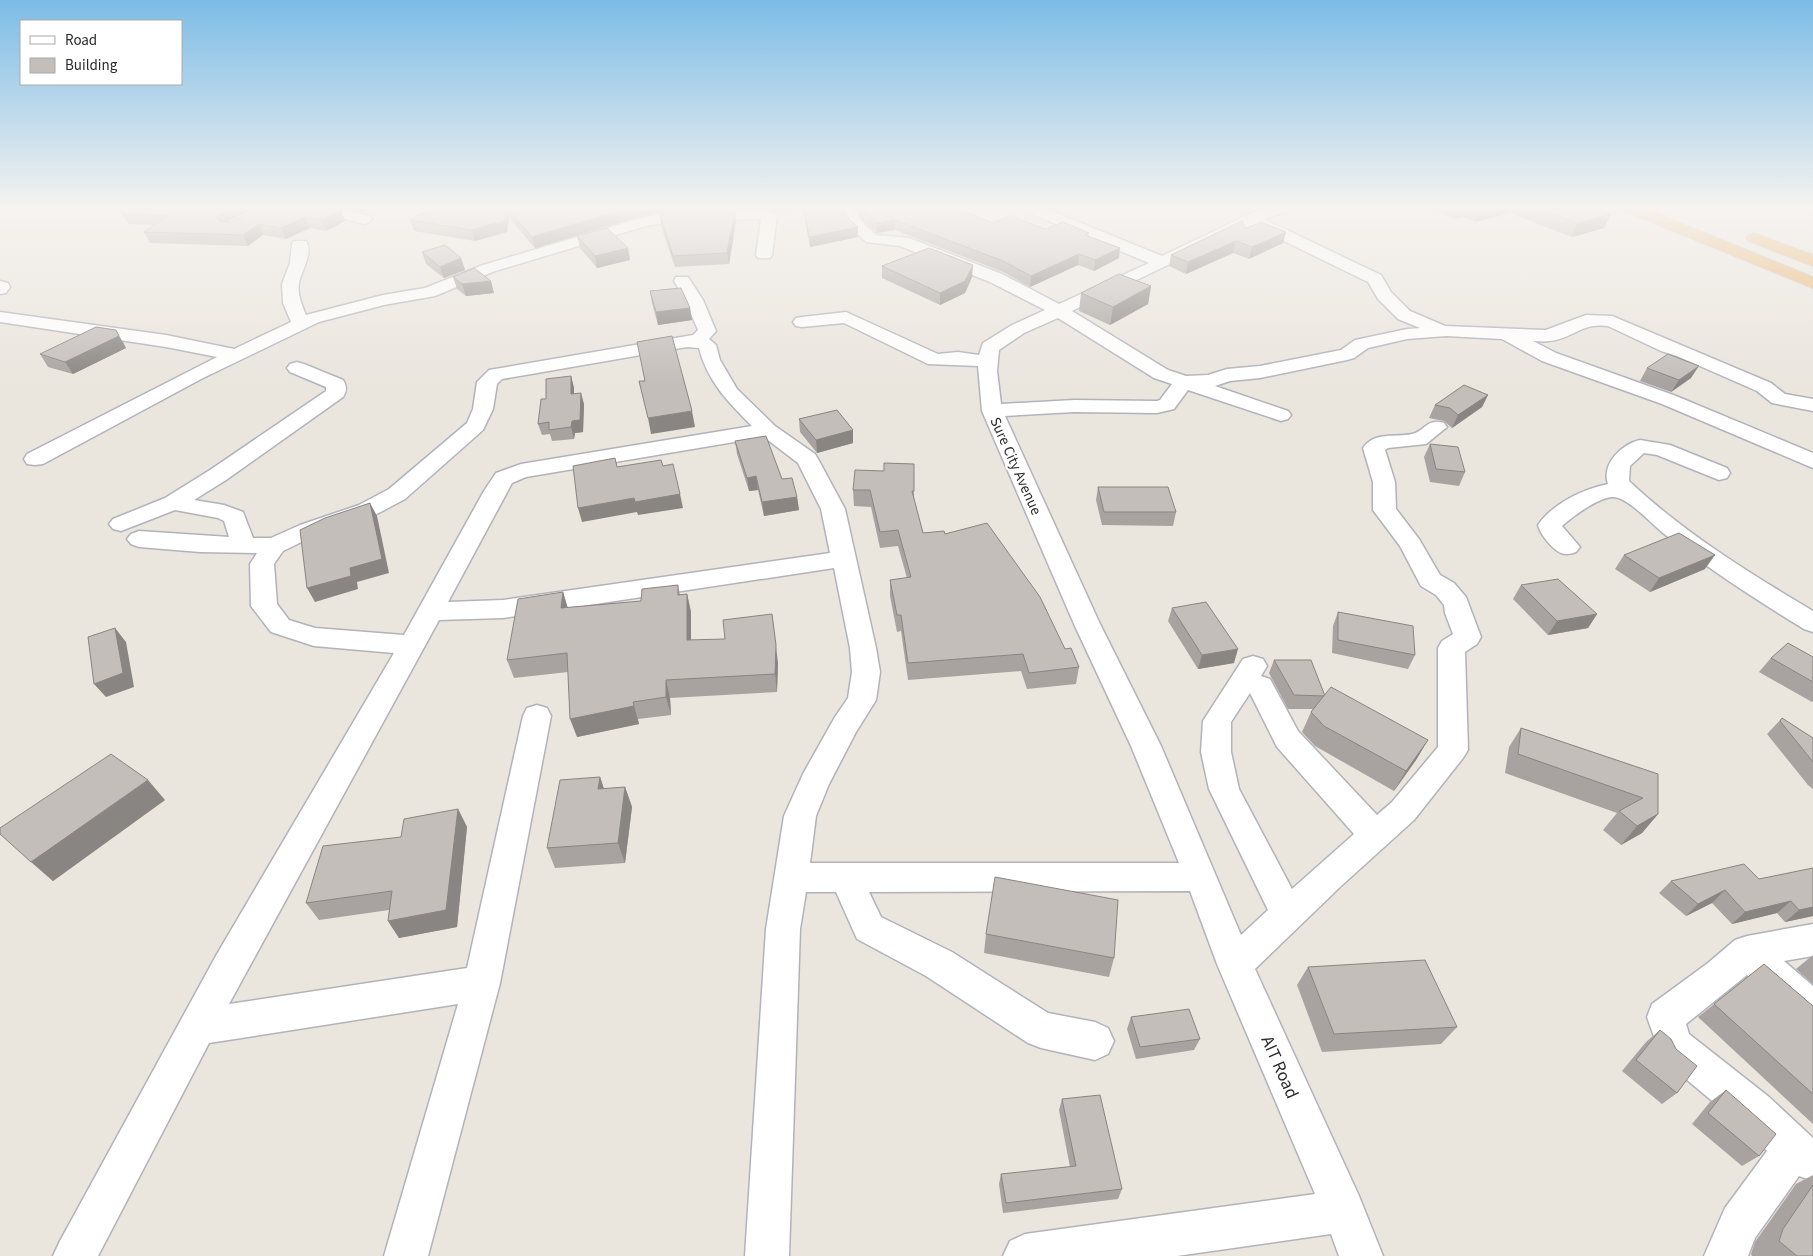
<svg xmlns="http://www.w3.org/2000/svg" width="1813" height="1256" font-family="'Source Sans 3',sans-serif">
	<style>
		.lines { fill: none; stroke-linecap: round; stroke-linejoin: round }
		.minor-casing { stroke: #b1b3bc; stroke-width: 3 }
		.trunk-casing { stroke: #c3c3c3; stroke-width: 2 }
		.minor { fill: #fff; fill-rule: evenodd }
		.trunk { fill: #e8b268; fill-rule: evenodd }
		.wall { fill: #a8a3a0 }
		.shaded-wall { fill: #888582 }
		.building { fill: #c3beba; stroke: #888582 }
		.labels { text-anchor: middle; stroke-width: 4.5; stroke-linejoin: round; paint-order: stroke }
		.street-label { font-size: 15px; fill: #2a2a2a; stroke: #fff }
		.near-street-label { font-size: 18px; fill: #2a2a2a; stroke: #fff }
	</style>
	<rect width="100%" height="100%" fill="#eae5dd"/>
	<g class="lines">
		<defs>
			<g id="minor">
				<polygon points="313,208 340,208 369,216 372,219 369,222 364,224 315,211"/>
				<path d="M838 208H853L862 222 876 235 909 238 1002 274 1059 304 1149 263 1034 215 1029 208H1044L1162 256 1245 216 1267 208H1290L1288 211 1264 219 1381 275 1391 292 1410 311 1445 326 1546 330 1586 315 1612 316 1771 383 1785 394 1813 399V411L1772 403 1757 391 1677 356 1661 351 1608 326C1582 322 1572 339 1549 341 1544 342 1538 341 1533 341L1556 353 1676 396 1813 453V468L1662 404 1542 361 1502 339 1446 336 1407 339 1368 348 1354 358 1347 360 1260 378 1230 381 1215 386 1288 411 1291 415 1288 419 1281 421 1188 390 1174 409 1157 413 1074 412 1005 416 1100 624 1161 746 1241 935 1268 910 1209 789 1201 752 1203 721 1243 659 1253 656 1263 659 1267 666 1261 676 1270 679 1298 731 1377 815 1392 802 1438 747V648L1442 641 1453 634 1445 613 1444 605 1436 595 1421 586 1400 546 1373 510V482L1363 448C1375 431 1394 438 1412 434 1426 431 1426 418 1444 423L1447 427 1426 444 1388 448 1385 450 1395 482 1396 509 1419 539 1440 575 1454 583 1466 597 1481 637 1477 644 1465 652 1468 750 1463 758 1414 820 1340 887 1255 969 1359 1196 1383 1256H1339L1331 1234 1177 1256H1003L1010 1241 1025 1234 1315 1194 1217 964 1190 891 869 892 881 917 952 952 1048 1013 1095 1022 1108 1028 1114 1041 1108 1054 1095 1060 1041 1048 1028 1043 926 976 857 939 836 892H806L800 929 789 1256H745L766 929 784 816 803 774 835 717 848 698 852 672 850 648 834 568 503 618 439 620 229 1004 467 968 523 716 527 708 537 705 547 708 551 716 500 983 428 1256H384L458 1004 209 1043 98 1256H53L60 1241 217 954 394 653 314 646 271 632 251 606 250 564 257 553 200 552 139 547 131 544 127 539 131 534 139 531 229 537 224 521 218 518 175 510 121 531 113 529 109 524 113 519 165 498 210 470 326 391V387L290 372 287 368 290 364 297 362 304 364 343 380C347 386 347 391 343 397L226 480 194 500 224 505 243 512 253 538H271L300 525 359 505 389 489 467 423 473 409 477 382 489 370 693 335 698 330 685 300 674 281 676 277H688L703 300 716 331 709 339 716 345 720 360 737 389 775 426 815 454 818 459 845 509 876 648 880 672 876 700 856 732 829 784 816 816 810 863H1179L1131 746 1074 624 982 411 978 366 928 364 844 323 802 327 796 326 793 322 796 318 802 317 846 312 938 354 958 352 979 355 983 343 1012 325 1045 310 990 282 900 246 866 242 851 228ZM1251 225 1368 282 1378 299 1398 319 1420 328 1407 329 1355 340 1341 350 1260 366 1227 369 1208 375 1186 376 1168 370 1072 311ZM1058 318 1154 378 1172 384 1160 400 1157 401 1074 400 1001 404 997 371 999 350 1024 333ZM687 347 699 348C707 381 729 403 752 426L521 464 496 473 484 491 404 635 315 628 289 620 277 604 274 564 283 551 316 535 375 515 405 499 483 430 493 409 497 384 502 379ZM764 437 798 463 821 509 830 553 503 600 448 602 512 483 526 477ZM1250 693 1277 747 1354 834 1292 889 1239 789 1231 752V722Z"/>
				<path d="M765 210 774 213 777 216 772 255 770 258H758L756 255 761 219 679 221 646 226 495 271 435 296 384 305 319 322 203 378 43 464 35 465 27 464 24 459 27 454 217 357 166 347 0 322V312L166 335 234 349 291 322 283 303 282 284 290 263 292 244 294 241H306C314 253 301 271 299 283 297 294 302 305 306 315L383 295 425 288 483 265 644 217 679 211Z"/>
				<polygon points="0,281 8,283 10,287 6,293 0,294"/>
				<path d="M1640 440 1670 445 1727 468 1730 473 1727 478 1719 480 1657 455 1644 453 1630 466 1629 481C1683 532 1749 573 1813 611V632L1804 629C1755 599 1707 568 1663 533 1651 523 1628 498 1614 497 1600 496 1572 517 1562 526L1580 547 1576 552C1571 554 1566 555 1561 553 1552 549 1540 534 1538 525 1553 503 1584 489 1608 484 1601 464 1622 444 1640 440Z"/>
				<polygon points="1813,924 1813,956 1784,961 1813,986 1813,1027 1800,1022 1747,975 1686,1024 1689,1034 1769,1097 1813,1138 1813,1181 1799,1176 1755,1238 1748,1256 1704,1256 1725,1208 1767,1151 1741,1125 1662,1059 1647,1017 1652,1004 1708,963 1735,940 1747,936"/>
			</g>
			<g id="trunk">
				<polygon points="1622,208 1644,208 1813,277 1813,288 1624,211"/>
				<polygon points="1754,233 1813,255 1813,266 1748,241 1746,238 1748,235"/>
			</g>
		</defs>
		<use href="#minor" class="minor-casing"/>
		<use href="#trunk" class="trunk-casing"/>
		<use href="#minor" class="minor"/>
		<use href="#trunk" class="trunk"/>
	</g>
	<g class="wall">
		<polygon points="117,208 255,208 228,222 341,210 345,221 326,231 310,228 286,239 263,235 248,246 150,243 144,232 154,225 129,224"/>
		<polygon points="349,208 370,208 363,212"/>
		<polygon points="431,208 561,208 555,211 560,211 568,208 733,208 679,209 644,215 535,248 509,218 507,232 475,241 414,231 410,220"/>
		<polygon points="763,208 843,208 849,219 858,227 858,237 810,247 803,210 774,211"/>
		<polygon points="855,208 957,208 992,223 1045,229 1089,236 1119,258 1094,271 1078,265 1030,287 1003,272 895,230 877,233 863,221"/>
		<polygon points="1431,208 1594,208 1611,214 1604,228 1572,237 1510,213 1475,222 1463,217 1455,219"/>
		<polygon points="660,215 736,221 729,264 675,267 661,226"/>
		<polygon points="1246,229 1286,232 1283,243 1249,259 1233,253 1186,274 1169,266 1171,255"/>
		<polygon points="577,236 628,248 630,260 597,268 580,248"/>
		<polygon points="422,252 461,258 465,270 444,278 426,264"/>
		<polygon points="882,266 972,277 965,293 940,305 882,278"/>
		<polygon points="453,277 494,293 466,296 457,289"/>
		<polygon points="1151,286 1148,304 1110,325 1079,311 1081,293"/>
		<polygon points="650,291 690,308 692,320 658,325 652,303"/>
		<polygon points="123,342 126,348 73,374 48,367 40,354"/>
		<polygon points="1647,368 1691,378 1671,392 1640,381"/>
		<polygon points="571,376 574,388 574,394 584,404 583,432 575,433 574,439 552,441 550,434 542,435 538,424 546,399"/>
		<polygon points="1488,395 1482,407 1452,428 1444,421 1429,418 1435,405"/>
		<polygon points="799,419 853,430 853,443 817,453 800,432"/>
		<polygon points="735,441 782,479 797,497 799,510 764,516 758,490 749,491 737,454"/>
		<polygon points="1430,444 1465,472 1459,486 1430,482 1424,457"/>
		<polygon points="914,464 914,499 923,533 945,534 1065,649 1079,667 1076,684 1027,689 1021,671 908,680 901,631 897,632 890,596 890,580 907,578 898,546 880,548 871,507 854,506 853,490 884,471"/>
		<polygon points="1098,487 1176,512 1173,526 1102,525 1096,500"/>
		<polygon points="1624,555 1705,569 1650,592 1615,569"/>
		<polygon points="678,585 680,595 687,594 691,612 691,640 778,663 777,692 670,698 671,715 638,719 639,724 577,737 568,672 514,678 507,660 563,592 568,608 641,601"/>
		<polygon points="1521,585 1597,614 1588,628 1548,635 1513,599"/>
		<polygon points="1172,608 1234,663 1198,669 1168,621"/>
		<polygon points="1338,612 1415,655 1408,669 1332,653 1333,626"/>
		<polygon points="1813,657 1813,701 1812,702 1759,672 1771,658"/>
		<polygon points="1274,660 1325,695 1428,740 1416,760 1394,791 1315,746 1302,732 1311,712 1313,709 1288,709 1269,673"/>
		<polygon points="1782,718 1813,738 1813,789 1808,785 1767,734"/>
		<polygon points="1521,728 1658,774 1658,814 1642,833 1621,845 1603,830 1617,813 1505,773 1509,747"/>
		<polygon points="600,777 604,789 625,787 632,807 625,863 555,868 547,848"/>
		<polygon points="165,800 53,881 0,834"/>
		<polygon points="458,809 467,827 457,927 399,938 388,921 389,910 319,920 306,903"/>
		<polygon points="1813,868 1813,916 1785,922 1777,913 1732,924 1712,903 1686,916 1659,893 1671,881 1759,879"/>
		<polygon points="986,934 1114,958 1109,977 984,953"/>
		<polygon points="1813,955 1813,984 1796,969"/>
		<polygon points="1764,964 1813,1006 1813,1124 1698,1017"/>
		<polygon points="1308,967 1457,1027 1441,1044 1322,1052 1297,985"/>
		<polygon points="1131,1017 1200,1039 1194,1050 1136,1059 1127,1029"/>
		<polygon points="1660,1030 1677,1093 1662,1104 1622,1071 1646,1042"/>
		<polygon points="1726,1090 1759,1156 1742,1166 1692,1124 1710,1102"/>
		<polygon points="1062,1099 1122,1189 1118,1199 1003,1213 999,1184 1001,1174 1070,1167 1059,1110"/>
		<polygon points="1813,1175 1813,1256 1752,1256 1751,1254 1755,1242 1796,1184"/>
	</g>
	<g class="shaded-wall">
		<polygon points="229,208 255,208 225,223 221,228 216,217 220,213"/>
		<polygon points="361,208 370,208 363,212"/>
		<polygon points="506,208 509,218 507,232 475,241 471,230"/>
		<polygon points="546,208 561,208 552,212"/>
		<polygon points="628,208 679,209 644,215 535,248 532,237"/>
		<polygon points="1459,208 1466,208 1463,217 1455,219"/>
		<polygon points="1480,208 1512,208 1510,213 1475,222"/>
		<polygon points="341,210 345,221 326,231 322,220"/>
		<polygon points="735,211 736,221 729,264 727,253"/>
		<polygon points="1611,214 1604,228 1572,237 1578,223"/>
		<polygon points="305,217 310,228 286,239 281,228"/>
		<polygon points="895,220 895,230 877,233 877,223"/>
		<polygon points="259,224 263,235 248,246 243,235"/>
		<polygon points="858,227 858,237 810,247 809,237"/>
		<polygon points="1286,232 1283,243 1249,259 1252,247"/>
		<polygon points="1236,241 1233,253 1186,274 1188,262"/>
		<polygon points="628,248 630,260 597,268 595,256"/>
		<polygon points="1120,248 1119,258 1094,271 1095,260"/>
		<polygon points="1079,254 1078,265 1030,287 1031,276"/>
		<polygon points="461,258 465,270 444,278 440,267"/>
		<polygon points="973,265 972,277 965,293 940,305 940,293"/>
		<polygon points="491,281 494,293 466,296 462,284"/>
		<polygon points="1151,286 1148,304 1110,325 1113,307"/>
		<polygon points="690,308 692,320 658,325 656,312"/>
		<polygon points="116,330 126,348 73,374 65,362"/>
		<polygon points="1699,366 1691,378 1671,392 1679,380"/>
		<polygon points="571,376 574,388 574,406 571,394"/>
		<polygon points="581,393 584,404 583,432 575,433 574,439 571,427 572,421"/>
		<polygon points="1488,395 1482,407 1452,428 1458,415"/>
		<polygon points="692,411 695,427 651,434 648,418"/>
		<polygon points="853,430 853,443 817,453 816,440"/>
		<polygon points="756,476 758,490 749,491 747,478"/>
		<polygon points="680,494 683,508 638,515 637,512 582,522 578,508 634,498"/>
		<polygon points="797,497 799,510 764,516 762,502"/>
		<polygon points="370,503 377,516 389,573 357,582 358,589 315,602 307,588 350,568"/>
		<polygon points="1715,555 1705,569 1650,592 1659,578"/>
		<polygon points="563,592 568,610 561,608"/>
		<polygon points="687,594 691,612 691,658 687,640"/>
		<polygon points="772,614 778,663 777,692 775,674"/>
		<polygon points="1597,614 1588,628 1548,635 1557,621"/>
		<polygon points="115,628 126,642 134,687 106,697 94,684"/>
		<polygon points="1238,649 1234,663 1198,669 1202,655"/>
		<polygon points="666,680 670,698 671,715 666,697"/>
		<polygon points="633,702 639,724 577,737 570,719"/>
		<polygon points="1428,740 1416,760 1394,791 1406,771"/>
		<polygon points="600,777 607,798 598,789"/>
		<polygon points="148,780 165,800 53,881 31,862"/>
		<polygon points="625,787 632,807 625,863 618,843"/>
		<polygon points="458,809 467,827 457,927 399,938 388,921"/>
		<polygon points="1658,814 1642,833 1621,845 1637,826"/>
		<polygon points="1725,890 1712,903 1686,916 1698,904"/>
		<polygon points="1791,901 1777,913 1732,924 1745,912"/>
		<polygon points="1813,907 1813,916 1785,922 1799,910"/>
	</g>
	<g class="building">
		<polygon points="120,208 229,208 220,213 216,217 221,222 232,222 258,208 334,208 341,210 322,220 305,217 281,228 259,224 243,235 144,232 168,216 123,213"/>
		<polygon points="431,208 506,208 504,221 471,230 410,220"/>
		<polygon points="507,208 548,208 550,211 560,211 568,208 628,208 532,237"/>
		<polygon points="804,208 843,208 849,219 858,227 809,237"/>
		<polygon points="862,208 957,208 992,223 1010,216 1045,229 1063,222 1089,233 1085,235 1120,248 1095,260 1079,254 1031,276 1003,261 895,220 877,223"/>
		<polygon points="1539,208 1594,208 1611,214 1578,223"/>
		<polygon points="735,211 727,253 673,256 660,215 677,212"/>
		<polygon points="1242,221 1246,229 1261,222 1286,232 1252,247 1236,241 1188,262 1171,255"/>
		<polygon points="607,228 628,248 595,256 577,236"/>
		<polygon points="445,245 461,258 440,267 422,252"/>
		<polygon points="929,248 973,265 965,281 940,293 882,266"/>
		<polygon points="474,268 491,281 462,284 453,277"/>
		<polygon points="1119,274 1151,286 1113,307 1081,293"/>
		<polygon points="681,288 690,308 656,312 650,291"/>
		<polygon points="96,327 116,330 119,336 65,362 40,354"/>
		<polygon points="672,336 692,411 648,418 639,381 645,381 637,342"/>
		<polygon points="1668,354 1699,366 1679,380 1647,368"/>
		<polygon points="571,376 571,394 581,393 580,420 572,421 571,427 549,430 549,422 538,424 541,399 546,399 546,379"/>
		<polygon points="1464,385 1488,395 1458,415 1450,408 1435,405"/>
		<polygon points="837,410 853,430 816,440 799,419"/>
		<polygon points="766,436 782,479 792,478 797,497 762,502 756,476 747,478 735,441"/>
		<polygon points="1430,444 1458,447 1465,472 1436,469"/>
		<polygon points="615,458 617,467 661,460 663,466 673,464 680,494 635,502 634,498 578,508 573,466"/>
		<polygon points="884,463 914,464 914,491 912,491 923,533 944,531 945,534 987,523 1040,597 1065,649 1071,648 1079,667 1029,673 1023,654 908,663 901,615 897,615 890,580 911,577 898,530 880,532 870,490 853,490 855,470 884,471"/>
		<polygon points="1098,487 1168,487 1176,512 1104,512"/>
		<polygon points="370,503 382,559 350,568 351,576 307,588 300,530 325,518"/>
		<polygon points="1679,533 1715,555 1659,578 1624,555"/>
		<polygon points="1558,579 1597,614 1557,621 1521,585"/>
		<polygon points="678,585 678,595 687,594 687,640 725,639 723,620 772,614 776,645 775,674 666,680 666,697 633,702 634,706 570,719 567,653 507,660 518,599 563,592 561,608 641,601 642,589"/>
		<polygon points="1206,602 1238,649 1202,655 1172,608"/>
		<polygon points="1338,612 1413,626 1415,655 1338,640"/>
		<polygon points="115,628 123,673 94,684 88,637"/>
		<polygon points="1788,643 1813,657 1813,682 1771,658"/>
		<polygon points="1274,660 1311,660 1325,696 1294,695"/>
		<polygon points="1331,687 1428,740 1406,771 1324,726 1311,712"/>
		<polygon points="1782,718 1813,738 1813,762 1780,721"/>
		<polygon points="1521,728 1658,774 1658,814 1637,826 1619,811 1643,798 1518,754"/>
		<polygon points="111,754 148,780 31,862 0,834 0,828"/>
		<polygon points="600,777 598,789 625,787 618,843 547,848 560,780"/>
		<polygon points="458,809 446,910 388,921 392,891 306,903 323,846 401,837 404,819"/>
		<polygon points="1744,864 1759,879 1813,868 1813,907 1799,910 1791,901 1745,912 1725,890 1698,904 1671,881"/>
		<polygon points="995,877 1118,900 1114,958 986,934"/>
		<polygon points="1425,960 1457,1027 1334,1034 1308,967"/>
		<polygon points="1764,964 1813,1006 1813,1094 1714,1004"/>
		<polygon points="1189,1009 1200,1039 1140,1047 1131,1017"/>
		<polygon points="1660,1030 1671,1039 1676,1049 1697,1066 1677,1093 1636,1060"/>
		<polygon points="1726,1090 1776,1134 1759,1156 1708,1113"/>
		<polygon points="1100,1095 1122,1189 1006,1203 1001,1174 1076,1166 1062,1099"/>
		<polygon points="1813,1185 1813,1256 1797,1256 1779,1241 1783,1229"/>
	</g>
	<linearGradient id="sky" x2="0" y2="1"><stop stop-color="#7cbce6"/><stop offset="0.54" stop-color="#f6f3f0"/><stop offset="1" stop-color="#f6f3f0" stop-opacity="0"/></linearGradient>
	<rect width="1813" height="384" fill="url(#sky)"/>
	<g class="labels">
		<g class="street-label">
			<text transform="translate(1016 466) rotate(66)" y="5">Sure City Avenue</text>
		</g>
		<g class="near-street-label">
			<text transform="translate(1280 1067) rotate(66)" y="6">AIT Road</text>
		</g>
	</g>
	<rect x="20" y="20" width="162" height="65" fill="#ffffff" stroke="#aaaaaa"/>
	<rect x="30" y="36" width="25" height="8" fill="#ffffff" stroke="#aaaaaa"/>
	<text x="65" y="45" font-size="15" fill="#2a2a2a">Road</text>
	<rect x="30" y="58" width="25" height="15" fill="#c3beba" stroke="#aaaaaa"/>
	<text x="65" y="70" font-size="15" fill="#2a2a2a">Building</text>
</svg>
